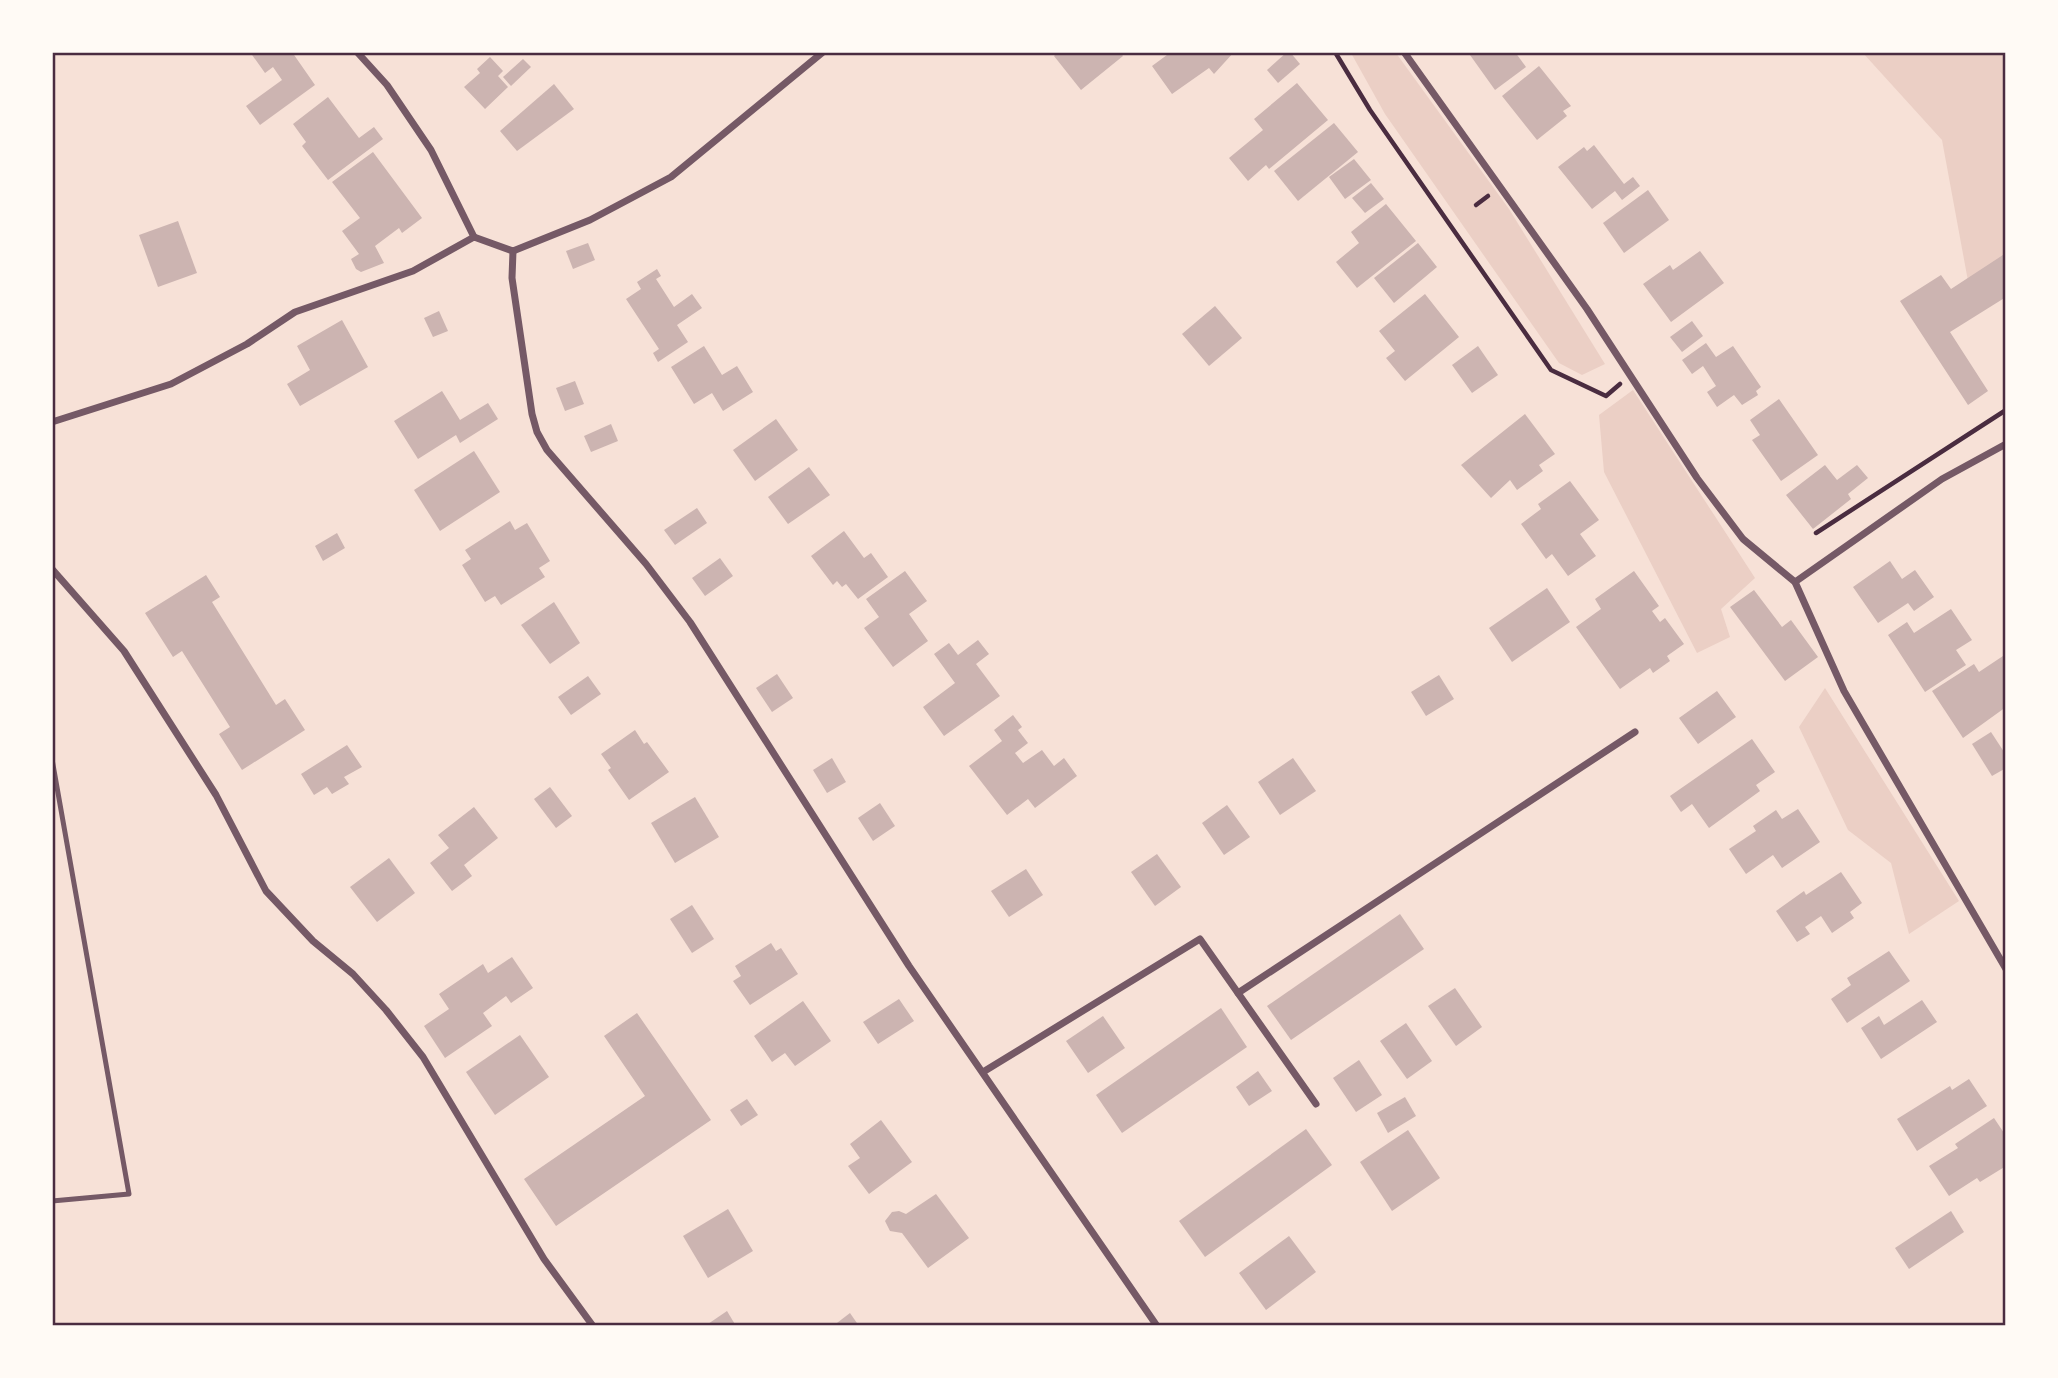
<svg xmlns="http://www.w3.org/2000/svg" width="2058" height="1378" font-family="'Fira Sans',sans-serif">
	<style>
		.green { fill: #ebcfc5 }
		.building { fill: #ccb4b1 }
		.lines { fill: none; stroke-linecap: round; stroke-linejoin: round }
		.path { stroke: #4a2c40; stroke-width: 4.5 }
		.service { stroke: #755966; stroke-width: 5 }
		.minor { stroke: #755966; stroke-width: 7 }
		.neatline { fill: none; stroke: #4a2c40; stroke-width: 2.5 }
	</style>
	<rect width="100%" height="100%" fill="#f7e1d7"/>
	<g class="green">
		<polygon points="1351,53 1396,53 1509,209 1605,364 1582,375 1559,363 1385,114"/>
		<polygon points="1863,53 2005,53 2005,257 1968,281 1942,140"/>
		<polygon points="1633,390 1755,578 1721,609 1730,637 1697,653 1604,472 1599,415"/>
		<polygon points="1825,688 1959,901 1909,934 1891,863 1848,830 1799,727"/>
	</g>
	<g class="building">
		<polygon points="250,52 292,52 315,85 260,125 246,106 282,80 273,67 265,73"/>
		<polygon points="1058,52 1120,52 1123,56 1081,90 1054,56"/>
		<polygon points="1171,52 1234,52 1214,74 1209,68 1172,94 1152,66"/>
		<polygon points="1287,52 1290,52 1300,64 1278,83 1267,70"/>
		<polygon points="1473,52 1515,52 1526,67 1495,90 1470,55"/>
		<polygon points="490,57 503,71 498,76 508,87 485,109 464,87 480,73 477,69"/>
		<polygon points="523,59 531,67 511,86 503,77"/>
		<polygon points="1539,66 1571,106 1563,111 1567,116 1537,140 1502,96"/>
		<polygon points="1297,83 1328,120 1269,169 1266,165 1248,181 1229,158 1263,130 1254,119"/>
		<polygon points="554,84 574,109 517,151 500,131"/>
		<polygon points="328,97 359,138 374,127 383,139 328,180 302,146 306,142 293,124"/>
		<polygon points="1334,123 1358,152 1298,201 1274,171"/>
		<polygon points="1594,145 1624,184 1633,177 1640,186 1622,200 1615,191 1592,209 1558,167 1584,147 1587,151"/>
		<polygon points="373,152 422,218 402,233 399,228 375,246 384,263 361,272 356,269 351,259 359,254 342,231 360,218 332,182"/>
		<polygon points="1354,159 1371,180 1345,199 1329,177"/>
		<polygon points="1371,183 1384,199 1365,213 1352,198"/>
		<polygon points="1648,190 1669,220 1624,253 1603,223"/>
		<polygon points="1386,204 1416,241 1357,288 1336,262 1359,243 1351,232"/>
		<polygon points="178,221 197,273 158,287 139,235"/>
		<polygon points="588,243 595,260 573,269 566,251"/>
		<polygon points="1418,243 1437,267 1394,303 1374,278"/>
		<polygon points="1700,251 1724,283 1671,322 1643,284 1670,265 1673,270"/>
		<polygon points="2006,253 2006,297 1950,332 1988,391 1968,405 1900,301 1941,275 1951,289"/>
		<polygon points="657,269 661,276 656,279 674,307 692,294 702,308 677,325 688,342 658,362 653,353 659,349 626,299 641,289 637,282"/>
		<polygon points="1425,294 1459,337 1405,381 1386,358 1395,351 1379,331"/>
		<polygon points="1215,306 1242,338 1209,366 1182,334"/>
		<polygon points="439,311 448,331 433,337 424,318"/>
		<polygon points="342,320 368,367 300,406 287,384 310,370 297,346"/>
		<polygon points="1692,321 1703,336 1682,352 1670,337"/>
		<polygon points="1706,343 1716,357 1733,346 1761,387 1756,391 1758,395 1742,405 1734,395 1717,407 1707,392 1716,386 1703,366 1692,374 1682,360"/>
		<polygon points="704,346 722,375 737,366 753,392 723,411 712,393 694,404 671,367"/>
		<polygon points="1478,346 1498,375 1472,393 1452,365"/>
		<polygon points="575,381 584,404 565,411 556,388"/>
		<polygon points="442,391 460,420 488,403 498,419 460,443 456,435 418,459 394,421"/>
		<polygon points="1779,399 1818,455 1781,481 1752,440 1760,435 1750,420"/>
		<polygon points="1525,414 1555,454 1539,465 1543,471 1517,490 1510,480 1491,498 1461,465"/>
		<polygon points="776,419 798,450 755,481 733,450"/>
		<polygon points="611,424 618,441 591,452 584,436"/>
		<polygon points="474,451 500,492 440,531 414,490"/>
		<polygon points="1825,465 1837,480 1857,465 1868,478 1848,494 1851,499 1813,529 1786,495"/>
		<polygon points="809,467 830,495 788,524 768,497"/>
		<polygon points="1570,481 1599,520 1580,534 1596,556 1568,576 1552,554 1546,559 1521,524 1541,509 1538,504"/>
		<polygon points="697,508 707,523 675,545 664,530"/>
		<polygon points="510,521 515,530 527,523 550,561 539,568 545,577 501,605 495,596 485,602 462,565 471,559 465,550"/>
		<polygon points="844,531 864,558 871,553 888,577 858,599 846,584 842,587 837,581 833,585 811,556"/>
		<polygon points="337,533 345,548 323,561 315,546"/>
		<polygon points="720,558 733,576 705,596 692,578"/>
		<polygon points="1890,561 1902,579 1915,570 1934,597 1914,611 1908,603 1878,623 1853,587"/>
		<polygon points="905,571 927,601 909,614 928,641 893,667 864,628 879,617 866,599"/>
		<polygon points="1634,571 1659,606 1652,611 1660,622 1665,618 1684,644 1667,656 1670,661 1653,673 1650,668 1620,689 1576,627 1601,609 1595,599"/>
		<polygon points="206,575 220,597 212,602 276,705 285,699 305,730 242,770 219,734 230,727 182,651 173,657 145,613"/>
		<polygon points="1547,588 1570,622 1512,662 1489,628"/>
		<polygon points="1754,590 1782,627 1791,620 1818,657 1785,681 1730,607"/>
		<polygon points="554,602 580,643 550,664 521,625"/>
		<polygon points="1951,609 1972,640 1956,650 1966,665 1925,692 1888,635 1907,622 1914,633"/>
		<polygon points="978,640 989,654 976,664 1000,696 944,736 923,707 955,683 934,654 949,643 958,655"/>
		<polygon points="2003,656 2006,661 2006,707 1963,738 1932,691 1974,664 1979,672"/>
		<polygon points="777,674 793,698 772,712 756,688"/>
		<polygon points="1439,675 1454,699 1426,716 1411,692"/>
		<polygon points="588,676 601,694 571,715 558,697"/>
		<polygon points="1717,691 1736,717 1698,744 1679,718"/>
		<polygon points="1013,715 1022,727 1018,730 1028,743 1015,753 1023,763 1042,750 1054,766 1064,758 1077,776 1035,808 1028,799 1007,815 969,766 1002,741 994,730"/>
		<polygon points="635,730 644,744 647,742 669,772 629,800 608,770 611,768 601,754"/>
		<polygon points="1991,732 2006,755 2006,768 1992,776 1972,744"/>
		<polygon points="1752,739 1775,772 1756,785 1760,791 1709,828 1692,804 1681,812 1670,796"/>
		<polygon points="347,745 362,767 344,777 349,784 332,794 327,787 314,795 301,774"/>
		<polygon points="832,758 846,782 827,793 813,770"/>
		<polygon points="1293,758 1316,791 1280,815 1258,782"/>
		<polygon points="550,787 572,816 556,828 534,799"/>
		<polygon points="695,797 719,837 675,863 651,823"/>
		<polygon points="880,803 895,826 873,841 858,818"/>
		<polygon points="1227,805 1250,837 1224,855 1202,823"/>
		<polygon points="474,807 498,838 464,865 472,876 452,891 430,863 449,848 438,835"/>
		<polygon points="1798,809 1820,842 1782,868 1773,855 1746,874 1729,849 1756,831 1753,826 1776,810 1782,819"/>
		<polygon points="1157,854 1181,887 1155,906 1131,872"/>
		<polygon points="389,858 415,893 377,922 350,887"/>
		<polygon points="1026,869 1043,895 1009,917 991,891"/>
		<polygon points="1841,872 1862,903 1850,912 1854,918 1832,933 1821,916 1805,927 1810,934 1797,942 1776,911 1804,891 1806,895"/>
		<polygon points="692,905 714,939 692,953 670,919"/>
		<polygon points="1400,914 1424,949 1291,1040 1267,1006"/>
		<polygon points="771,943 776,951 781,948 798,974 750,1005 733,981 741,976 735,966"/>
		<polygon points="1889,951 1910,981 1847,1023 1831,999 1851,985 1847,978"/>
		<polygon points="512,957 533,988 511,1003 506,996 483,1013 492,1026 445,1058 424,1026 449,1009 439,994 483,964 488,973"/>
		<polygon points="1455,988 1482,1027 1456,1046 1428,1006"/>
		<polygon points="899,999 914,1021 878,1044 863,1022"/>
		<polygon points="1922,1000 1937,1022 1881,1059 1861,1028 1879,1016 1884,1025"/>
		<polygon points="803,1001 831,1041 795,1066 785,1053 772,1062 754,1036"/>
		<polygon points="1221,1008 1247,1047 1122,1133 1096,1095"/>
		<polygon points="637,1013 711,1120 556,1226 524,1179 645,1096 604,1036"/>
		<polygon points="1103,1016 1125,1048 1088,1073 1066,1041"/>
		<polygon points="1406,1023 1432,1061 1407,1079 1380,1041"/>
		<polygon points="520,1035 549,1077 495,1115 466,1072"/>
		<polygon points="1359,1060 1382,1095 1356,1112 1333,1078"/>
		<polygon points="1258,1071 1272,1091 1249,1106 1236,1087"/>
		<polygon points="1969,1079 1987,1106 1917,1151 1897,1119 1950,1086 1952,1090"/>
		<polygon points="1405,1097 1416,1116 1388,1133 1377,1113"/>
		<polygon points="747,1099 758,1115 741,1126 730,1110"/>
		<polygon points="1994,1118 2006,1136 2006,1166 1980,1182 1977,1178 1949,1196 1929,1166 1958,1148 1955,1144"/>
		<polygon points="881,1120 912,1162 869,1194 848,1166 860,1158 850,1144"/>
		<polygon points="1306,1129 1332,1165 1205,1257 1179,1221"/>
		<polygon points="1408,1130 1440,1178 1392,1211 1360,1162"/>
		<polygon points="936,1194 969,1238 928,1268 902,1233 890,1231 885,1221 892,1212 899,1211 906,1214"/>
		<polygon points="728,1209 753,1251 708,1278 683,1236"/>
		<polygon points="1951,1211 1964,1232 1909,1269 1895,1248"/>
		<polygon points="1289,1236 1316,1272 1266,1310 1239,1273"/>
		<polygon points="727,1311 736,1326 705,1326"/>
		<polygon points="850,1313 859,1326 833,1326"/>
	</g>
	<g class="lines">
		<g class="path">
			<polyline points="1335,52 1370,110 1551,370 1606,396 1620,384"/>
			<polyline points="1476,205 1488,196"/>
			<polyline points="1816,533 2006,410"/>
		</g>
		<polyline class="service" points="52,759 129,1194 52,1201"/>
		<g class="minor">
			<polyline points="357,52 387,85 431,150 474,237"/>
			<polyline points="1404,52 1587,309 1697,478 1743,539 1795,582 1844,691 2006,969"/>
			<polyline points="513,251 512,278 532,414 537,432 547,450 646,564 690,622 909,966 1157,1326"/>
			<polyline points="52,422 171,384 247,344 295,312 413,271 474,237 513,251 590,220 671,177 823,52"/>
			<polyline points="52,569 124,651 216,795 266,891 313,941 353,974 386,1010 423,1057 544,1259 593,1326"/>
			<polyline points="1795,582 1942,479 2006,444"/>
			<polyline points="1238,993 1635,732"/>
			<polyline points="983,1072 1200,939 1316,1104"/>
		</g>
	</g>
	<rect width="2058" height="1378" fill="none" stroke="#fffaf5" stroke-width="108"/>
	<rect x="54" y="54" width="1950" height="1270" class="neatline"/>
</svg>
